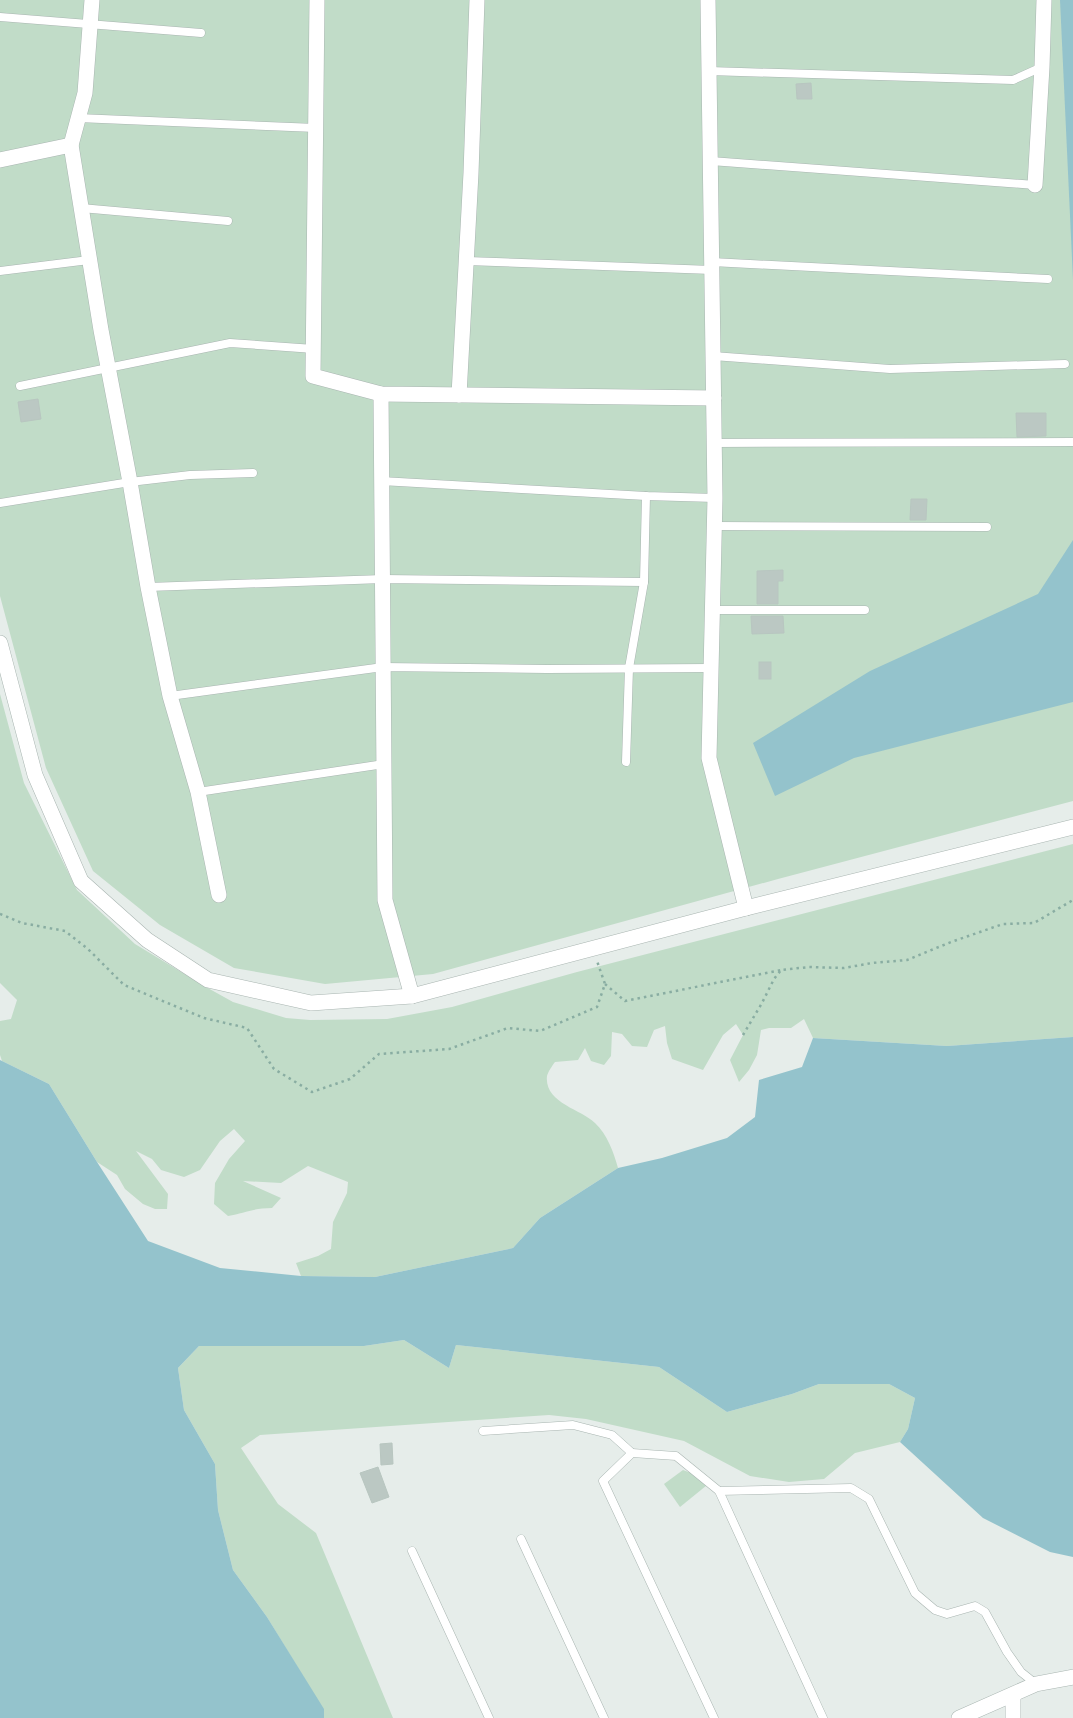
<svg xmlns="http://www.w3.org/2000/svg" width="1073" height="1718" font-family="Roboto,sans-serif">
	<style>
		.green { fill: #c1dcc8 }
		.water { fill: #94c3cc }
		.building { fill: #bbc8c3; stroke: #b8c6c0 }
		.lines { fill: none; stroke-linecap: round; stroke-linejoin: round }
		.service-casing { stroke: #a9b5b1; stroke-width: 9 }
		.minor-casing { stroke: #a9b5b1; stroke-width: 16 }
		.path { stroke: #89ada2; stroke-width: 2.5; stroke-dasharray: 2.5 4; stroke-linecap: butt }
		.service { stroke: #fff; stroke-width: 8 }
		.minor { stroke: #fff; stroke-width: 15 }
	</style>
	<rect width="100%" height="100%" fill="#e6edea"/>
	<g class="green">
		<polygon points="0,0 1073,0 1073,801 778,879 433,974 325,984 234,968 160,925 93,871 46,768 0,596"/>
		<path d="M0 694 24 783 77 890 135 944 206 987 233 1002 286 1018 310 1020 387 1019 452 1007 577 972 1073 844V1037L947 1046 813 1038 804 1019 791 1028H769L761 1030 757 1055 749 1070 739 1082 730 1060 743 1035 736 1024 723 1035 703 1070 672 1059 667 1043 665 1026 654 1030 647 1047 632 1046 622 1034 612 1032 611 1056 604 1065 591 1061 585 1048 578 1060 555 1062C552 1066 548 1072 547 1076 544 1103 581 1109 595 1123 607 1134 614 1153 618 1168L540 1218 513 1248 375 1277 301 1276 296 1263 318 1256 331 1249 333 1222 347 1193 348 1182 308 1166 281 1183 243 1181 281 1198 272 1208C254 1208 245 1213 228 1216L214 1204 215 1183 229 1159 245 1141 234 1129 220 1141 200 1170 184 1177 161 1170 152 1159 136 1151 168 1194 167 1209H155L143 1204 125 1189 117 1175 97 1162 49 1084 2 1061 0 1055V1021L11 1019 17 1000 0 983Z"/>
		<polygon points="404,1340 449,1368 456,1345 659,1367 727,1412 792,1394 819,1384 889,1384 915,1398 908,1429 900,1442 855,1453 824,1479 789,1482 750,1476 684,1441 586,1419 549,1415 260,1435 241,1448 278,1504 316,1533 393,1718 324,1718 323,1709 267,1617 233,1570 218,1510 215,1464 184,1410 178,1368 199,1346 364,1346"/>
		<polygon points="683,1470 712,1481 680,1507 664,1484"/>
	</g>
	<g class="water">
		<polygon points="1060,0 1073,0 1073,280"/>
		<polygon points="1073,540 1073,702 854,758 775,796 753,743 870,671 1038,594"/>
		<polygon points="1073,1037 1073,1557 1050,1552 983,1518 900,1442 908,1429 915,1398 889,1384 819,1384 792,1394 727,1412 659,1367 456,1345 449,1368 404,1340 364,1346 199,1346 178,1368 184,1410 215,1464 218,1510 233,1570 267,1617 324,1709 324,1718 0,1718 0,1060 49,1084 97,1162 148,1241 220,1268 301,1276 375,1277 513,1248 540,1218 618,1168 662,1158 727,1138 755,1117 759,1080 802,1067 813,1038 947,1046"/>
	</g>
	<g class="building">
		<polygon points="811,83 812,99 797,99 796,84"/>
		<polygon points="38,399 41,419 21,422 18,402"/>
		<polygon points="1016,413 1046,413 1046,436 1017,437"/>
		<polygon points="911,499 927,499 926,520 910,520"/>
		<polygon points="783,570 783,581 778,581 778,604 757,604 757,571"/>
		<polygon points="751,616 783,616 784,633 752,634"/>
		<rect x="759" y="662" width="12" height="17"/>
		<polygon points="392,1443 393,1464 381,1465 380,1444"/>
		<polygon points="378,1467 389,1497 372,1503 360,1473"/>
	</g>
	<g class="lines">
		<defs>
			<g id="service">
				<polyline points="0,17 201,33"/>
				<polyline points="709,71 1013,80 1042,67"/>
				<polyline points="78,118 316,128"/>
				<polyline points="711,161 1035,185"/>
				<polyline points="81,208 228,221"/>
				<polyline points="467,261 712,270"/>
				<polyline points="712,262 1048,279"/>
				<polyline points="0,271 89,260"/>
				<polyline points="713,356 890,369 1065,364"/>
				<polyline points="20,386 230,343 314,349"/>
				<polyline points="715,443 1073,442"/>
				<polyline points="381,481 646,496 715,498"/>
				<polyline points="0,503 130,482 190,475 253,473"/>
				<polyline points="715,526 987,527"/>
				<polyline points="148,587 383,579 644,582"/>
				<polyline points="713,610 865,610"/>
				<polyline points="170,696 383,667 547,669 711,668"/>
				<polyline points="626,762 629,668 644,582 646,496"/>
				<polyline points="198,792 384,764"/>
				<polyline points="483,1431 573,1425 612,1435 632,1453 603,1481 714,1718"/>
				<polyline points="632,1453 676,1456 719,1491 851,1488 869,1499 915,1593 935,1610 947,1614 975,1606 985,1612 1007,1652 1021,1672 1036,1684"/>
				<polyline points="719,1491 823,1718"/>
				<polyline points="521,1539 604,1718"/>
				<polyline points="412,1551 489,1718"/>
			</g>
			<g id="minor">
				<polyline points="317,0 313,376 381,394 714,398"/>
				<polyline points="708,0 715,498 709,758 746,908"/>
				<polyline points="71,145 101,330 130,482 148,587 170,696 198,792 219,895"/>
				<polyline points="0,160 71,145 85,93 92,0"/>
				<polyline points="1035,185 1042,67 1044,0"/>
				<polyline points="381,394 385,900 412,996"/>
				<polyline points="459,395 471,173 477,0"/>
				<polyline points="0,643 35,775 81,881 147,940 208,980 311,1003 412,996 746,908 1073,827"/>
				<polyline points="959,1718 1036,1684 1073,1677"/>
				<polyline points="1013,1718 1013,1695"/>
			</g>
		</defs>
		<use href="#service" class="service-casing"/>
		<use href="#minor" class="minor-casing"/>
		<g class="path">
			<polyline points="0,914 22,923 65,931 88,949 124,985 204,1018 247,1028 274,1069 312,1092 350,1079 379,1054 449,1049 508,1028 540,1031 597,1007 605,984 597,961"/>
			<polyline points="605,984 625,1001 781,970"/>
			<polyline points="743,1035 762,1003 774,979 781,970 809,967 844,968 872,963 907,960 951,942 1003,924 1034,923 1073,900"/>
		</g>
		<use href="#service" class="service"/>
		<use href="#minor" class="minor"/>
	</g>
</svg>
